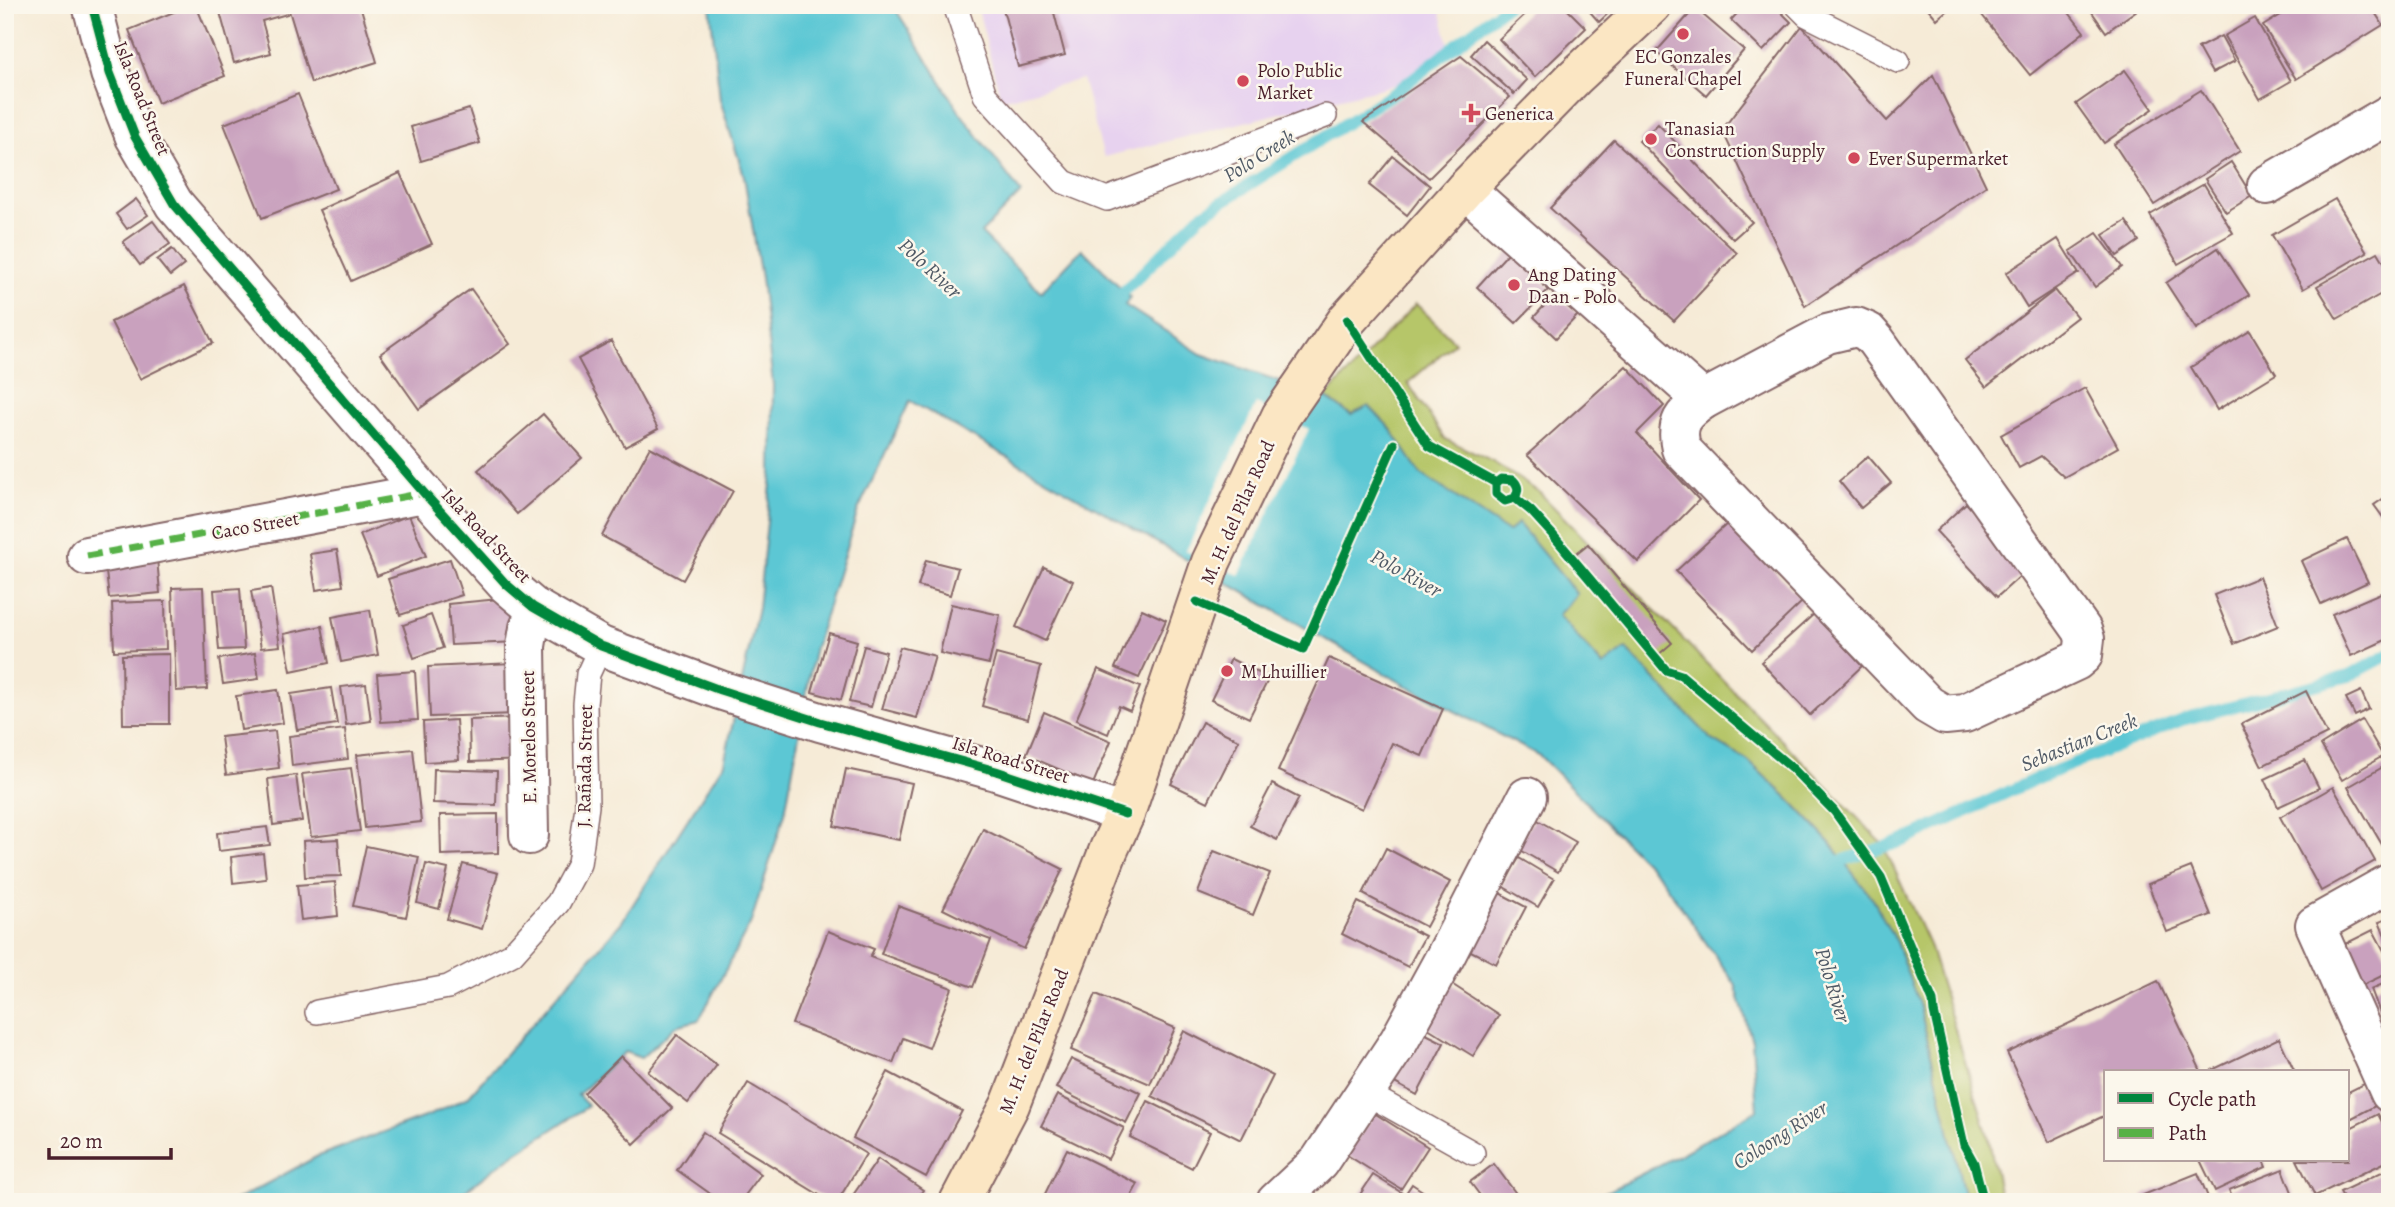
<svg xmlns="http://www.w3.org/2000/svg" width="2395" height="1207" font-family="Alegreya,serif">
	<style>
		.built { fill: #e7d2ef }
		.green { fill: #b6c669; stroke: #80724a; stroke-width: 2 }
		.water { fill: #5bc7d4; stroke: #527380; stroke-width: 2 }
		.pier { fill: #f6ebd7 }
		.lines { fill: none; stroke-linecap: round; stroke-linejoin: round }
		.stream { stroke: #5bc7d4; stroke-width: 12 }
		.building { fill: #c9a1be }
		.lane-casing { stroke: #866667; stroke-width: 26 }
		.street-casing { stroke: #866667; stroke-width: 42 }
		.secondary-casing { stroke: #866667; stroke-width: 42 }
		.lane { stroke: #fff; stroke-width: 23 }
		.street { stroke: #fff; stroke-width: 38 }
		.secondary { stroke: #fbe6c3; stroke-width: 38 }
		.quiet { stroke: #57b146; stroke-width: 7; stroke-dasharray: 14 7; stroke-linecap: butt }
		.cycleway-casing { stroke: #fbf7ec; stroke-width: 13 }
		.cycleway { stroke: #00873e; stroke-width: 9 }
		.poi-dot { fill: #d1495b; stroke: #fbf7ec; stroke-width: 2.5 }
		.labels { text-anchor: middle; stroke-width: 5; stroke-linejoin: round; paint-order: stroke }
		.poi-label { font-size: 19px; fill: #4a1f2b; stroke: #fbf7ec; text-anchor: start }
		.street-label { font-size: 19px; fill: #4a1f2b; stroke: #fbf7ec }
		.water-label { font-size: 21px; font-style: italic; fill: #505a66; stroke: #fbf7ec }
	</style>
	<rect width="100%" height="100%" fill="#fbf7ec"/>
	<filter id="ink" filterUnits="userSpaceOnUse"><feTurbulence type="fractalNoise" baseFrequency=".0143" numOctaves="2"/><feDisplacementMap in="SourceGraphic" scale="14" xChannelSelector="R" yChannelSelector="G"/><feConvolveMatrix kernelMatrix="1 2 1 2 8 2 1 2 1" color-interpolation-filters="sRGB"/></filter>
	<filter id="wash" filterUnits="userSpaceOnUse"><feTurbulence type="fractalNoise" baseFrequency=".00686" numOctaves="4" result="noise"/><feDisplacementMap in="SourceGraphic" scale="28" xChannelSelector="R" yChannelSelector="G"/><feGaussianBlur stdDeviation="1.57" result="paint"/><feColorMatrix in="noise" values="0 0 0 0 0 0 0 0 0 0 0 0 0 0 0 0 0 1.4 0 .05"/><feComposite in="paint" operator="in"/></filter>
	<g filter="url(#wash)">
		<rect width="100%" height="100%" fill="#f6ebd7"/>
		<polygon class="built" points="977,5 1439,5 1449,45 1398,84 1104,157 1082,79 1001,100"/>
		<polygon class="green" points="1416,304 1455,342 1408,383 1445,439 1493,462 1539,492 1883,844 1929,945 1989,1139 2001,1202 1966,1202 1919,1004 1874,901 1826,838 1788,798 1748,761 1711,739 1626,649 1604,666 1420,473 1351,415 1325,397"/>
		<polygon class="water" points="710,5 893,5 959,111 1021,193 981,233 1041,292 1082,249 1130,297 1125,305 1201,354 1325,397 1351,415 1369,406 1390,428 1420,473 1508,532 1518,523 1577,594 1558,615 1603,666 1626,649 1711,739 1748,761 1788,798 1826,838 1874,901 1896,942 1919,1004 1966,1202 1587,1202 1679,1155 1757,1110 1752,1041 1735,984 1660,877 1540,756 1407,686 910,401 858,510 814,651 785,813 751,922 699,1020 676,1026 641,1058 625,1052 578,1095 588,1106 507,1159 450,1202 233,1202 318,1156 430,1115 468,1097 621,923 724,763 758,608 772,474 773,385 761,278 744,176 720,100"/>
		<polygon class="pier" points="1256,404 1309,429 1239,575 1186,551"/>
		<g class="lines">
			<g class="stream">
				<polyline points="1112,303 1200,216 1397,91 1507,5"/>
				<polyline points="1828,865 1903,841 2038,778 2182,720 2349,676 2390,654"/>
			</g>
		</g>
		<g id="blocks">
			<g class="building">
				<polygon points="191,5 196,5 225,76 158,103 129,30"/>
				<polygon points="218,5 285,5 287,14 262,21 271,53 234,63"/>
				<polygon points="292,5 360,5 377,62 311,83 288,7"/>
				<polygon points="1002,5 1052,5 1065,55 1018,67"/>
				<polygon points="1535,5 1563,5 1586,28 1535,77 1499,39"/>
				<polygon points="1584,5 1617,5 1599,22"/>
				<polygon points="1745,5 1774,5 1791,22 1763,51 1731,20"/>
				<polygon points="1925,5 1953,5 1937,19"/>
				<polygon points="1974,5 2063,5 2084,32 2030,75"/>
				<polygon points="2087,5 2144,5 2106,32"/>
				<polygon points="2297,5 2370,5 2383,25 2296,79 2263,26"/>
				<polygon points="1695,8 1744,50 1706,95 1656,52"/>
				<polygon points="2255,18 2291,81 2260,99 2224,36"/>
				<polygon points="1802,26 1887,121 1933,75 1986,186 1805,306 1722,130"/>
				<polygon points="2221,36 2235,61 2212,73 2198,48"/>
				<polygon points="1484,40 1527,80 1514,94 1471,55"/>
				<polygon points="1461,56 1510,97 1429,178 1363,122"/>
				<polygon points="2125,70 2153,109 2104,143 2076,104"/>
				<polygon points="2201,90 2240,151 2154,205 2114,144"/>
				<polygon points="298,94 336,189 262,218 224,124"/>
				<polygon points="469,109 480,143 421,161 411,127"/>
				<polygon points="1658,124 1752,222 1733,239 1639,141"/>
				<polygon points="1614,140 1737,253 1674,321 1550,208"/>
				<polygon points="1393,156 1430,186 1407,215 1369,185"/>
				<polygon points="2231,162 2252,196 2226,212 2205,179"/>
				<polygon points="400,173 432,244 351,281 319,210"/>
				<polygon points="2204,184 2233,233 2178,264 2150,215"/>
				<polygon points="136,199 148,215 127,229 116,214"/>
				<polygon points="2335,199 2367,252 2303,289 2272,235"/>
				<polygon points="153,221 170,244 140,265 123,242"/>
				<polygon points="2126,221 2139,241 2117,256 2103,235"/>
				<polygon points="2097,233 2122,267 2095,287 2070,251"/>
				<polygon points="2058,239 2079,273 2027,307 2006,273"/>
				<polygon points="2218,248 2249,295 2196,329 2166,283"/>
				<polygon points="172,249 184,265 170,276 157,260"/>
				<polygon points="1510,251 1550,288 1516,323 1477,287"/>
				<polygon points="2378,252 2390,272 2390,289 2337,319 2317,286"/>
				<polygon points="184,286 213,343 140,379 111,322"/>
				<polygon points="471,289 510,344 419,409 380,354"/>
				<polygon points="2055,290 2077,317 1986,387 1965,360"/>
				<polygon points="1555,294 1578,315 1556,338 1534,317"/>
				<polygon points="2250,331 2276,374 2217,410 2191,367"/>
				<polygon points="611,341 658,429 625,447 578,359"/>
				<polygon points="1626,366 1664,406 1637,433 1699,500 1638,562 1527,455"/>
				<polygon points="2085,388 2118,447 2064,477 2041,456 2019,468 2001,435"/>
				<polygon points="543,414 582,458 517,514 478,470"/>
				<polygon points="650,447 733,491 683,580 602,536"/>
				<polygon points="1868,456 1891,483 1861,508 1839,481"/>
				<polygon points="2390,494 2390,527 2374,505"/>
				<polygon points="1966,503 2028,569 1997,597 1936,531"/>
				<polygon points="409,515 426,556 377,576 360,535"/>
				<polygon points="1728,523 1803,601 1752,650 1676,571"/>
				<polygon points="2347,539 2368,582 2321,604 2301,561"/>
				<polygon points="1588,544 1672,643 1658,655 1573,556"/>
				<polygon points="337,550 343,586 316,590 310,554"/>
				<polygon points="157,558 160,593 109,598 105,563"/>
				<polygon points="450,559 462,595 400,615 388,579"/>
				<polygon points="926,560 958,568 950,595 918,586"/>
				<polygon points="1044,567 1073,581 1045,641 1016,627"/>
				<polygon points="2259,577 2278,626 2234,644 2214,595"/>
				<polygon points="203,587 207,689 176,691 172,588"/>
				<polygon points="240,588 244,649 219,650 214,590"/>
				<polygon points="271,588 280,646 261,648 251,591"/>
				<polygon points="2385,591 2390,603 2390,638 2351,656 2332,614"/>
				<polygon points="499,599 519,616 517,642 451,645 448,604"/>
				<polygon points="165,601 166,649 114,651 112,603"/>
				<polygon points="951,604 1000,615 989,664 940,653"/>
				<polygon points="1142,609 1166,620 1139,678 1115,668"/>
				<polygon points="370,610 378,655 341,662 332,617"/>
				<polygon points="1814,614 1862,666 1810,715 1761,662"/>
				<polygon points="431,615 443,648 414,658 403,625"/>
				<polygon points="322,626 329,663 291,671 284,634"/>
				<polygon points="829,633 857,641 841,700 812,692"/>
				<polygon points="864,646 886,652 871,707 849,702"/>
				<polygon points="900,647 935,656 917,718 882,709"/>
				<polygon points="255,653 259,679 223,684 219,659"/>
				<polygon points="169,654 169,724 123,724 122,655"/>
				<polygon points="996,654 1041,666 1028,719 982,706"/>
				<polygon points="1329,658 1443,709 1422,756 1392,743 1362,809 1278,771"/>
				<polygon points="1231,659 1269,678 1249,718 1211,700"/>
				<polygon points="513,663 516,714 430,717 428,667"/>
				<polygon points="1098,669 1140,687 1130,711 1119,706 1108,734 1076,720"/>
				<polygon points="415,671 418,720 381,722 377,674"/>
				<polygon points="366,684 371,721 346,725 341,687"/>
				<polygon points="331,688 337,724 297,730 291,694"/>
				<polygon points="278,690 283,723 241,730 236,696"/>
				<polygon points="2306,691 2327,734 2262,766 2241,724"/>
				<polygon points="2361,691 2369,709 2355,716 2346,698"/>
				<polygon points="1044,712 1111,741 1093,784 1026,755"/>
				<polygon points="521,718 523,760 470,762 469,720"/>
				<polygon points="456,720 459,760 425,762 423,722"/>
				<polygon points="2362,720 2383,756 2342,780 2321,745"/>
				<polygon points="1202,722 1239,740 1208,802 1171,784"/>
				<polygon points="345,729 348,759 292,766 289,736"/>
				<polygon points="275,731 279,768 226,775 221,737"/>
				<polygon points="413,749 421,822 365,828 357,755"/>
				<polygon points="2305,760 2319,788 2278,807 2265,779"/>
				<polygon points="2390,763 2390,858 2348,787"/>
				<polygon points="351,768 360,831 311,837 302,774"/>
				<polygon points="434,769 497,771 496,805 433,803"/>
				<polygon points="846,769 912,783 899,840 834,826"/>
				<polygon points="296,775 302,821 273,825 268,779"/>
				<polygon points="1272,784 1299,798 1277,840 1250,826"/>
				<polygon points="2333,787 2375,861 2321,891 2280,817"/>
				<polygon points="498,814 498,853 441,855 440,815"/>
				<polygon points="1534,818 1576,842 1558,872 1517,848"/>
				<polygon points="267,827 270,845 219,851 217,833"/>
				<polygon points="983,829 1063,869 1024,949 943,909"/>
				<polygon points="338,839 341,876 305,877 303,841"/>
				<polygon points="366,846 419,857 406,917 353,906"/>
				<polygon points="1386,848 1450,882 1426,927 1363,894"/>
				<polygon points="1214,851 1270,873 1253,915 1198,893"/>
				<polygon points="263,853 266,879 233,883 231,857"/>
				<polygon points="1519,858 1554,879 1538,907 1502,886"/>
				<polygon points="426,864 448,869 439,909 417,903"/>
				<polygon points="463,864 498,873 482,929 447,919"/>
				<polygon points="2191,867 2211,915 2167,932 2148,884"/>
				<polygon points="335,882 338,916 301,920 297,885"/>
				<polygon points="1490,888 1526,907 1496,964 1459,945"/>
				<polygon points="1358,902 1425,936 1408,967 1342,934"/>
				<polygon points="898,906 991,940 973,987 881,954"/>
				<polygon points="2390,918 2390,948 2379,922"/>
				<polygon points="2373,930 2390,962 2390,972 2359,987 2339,947"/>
				<polygon points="828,931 874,949 870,957 952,988 929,1048 903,1038 893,1063 792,1024"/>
				<polygon points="1447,981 1499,1015 1473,1056 1420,1023"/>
				<polygon points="2158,981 2201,1071 2106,1072 2106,1115 2049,1142 2007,1053"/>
				<polygon points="2390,981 2390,1015 2382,1018 2371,989"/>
				<polygon points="1096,994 1175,1028 1150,1084 1071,1050"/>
				<polygon points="1414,1028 1444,1043 1417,1095 1387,1079"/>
				<polygon points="1184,1031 1273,1076 1241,1140 1152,1096"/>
				<polygon points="677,1035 717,1065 688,1103 648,1072"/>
				<polygon points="2279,1038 2295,1072 2213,1072 2212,1070"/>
				<polygon points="621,1056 672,1108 634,1144 584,1093"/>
				<polygon points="1071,1059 1141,1093 1126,1123 1056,1088"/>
				<polygon points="888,1072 962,1111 926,1177 853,1138"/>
				<polygon points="2368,1082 2379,1104 2348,1120 2348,1092"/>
				<polygon points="748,1083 866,1154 837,1202 831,1202 718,1133"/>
				<polygon points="1057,1095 1124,1128 1108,1159 1041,1126"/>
				<polygon points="1148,1101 1210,1132 1192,1168 1130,1137"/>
				<polygon points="1374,1113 1428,1147 1401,1189 1347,1155"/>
				<polygon points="2378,1114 2390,1138 2390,1160 2315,1196 2297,1160 2348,1160 2348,1129"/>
				<polygon points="703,1132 761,1174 740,1202 722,1202 677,1170"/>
				<polygon points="1067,1149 1138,1184 1128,1202 1041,1202"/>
				<polygon points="878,1159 923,1190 915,1202 857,1202 851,1198"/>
				<polygon points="2200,1160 2263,1160 2266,1167 2215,1191"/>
				<polygon points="1494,1164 1520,1199 1517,1202 1485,1202 1470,1182"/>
				<polygon points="2390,1168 2390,1193 2373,1202 2346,1202 2340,1192"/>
				<polygon points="2283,1169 2295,1200 2290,1202 2234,1202 2229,1190"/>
				<polygon points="2198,1173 2210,1202 2146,1202 2143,1195"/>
				<polygon points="1373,1175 1402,1193 1396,1202 1355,1202"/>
				<polygon points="1412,1184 1430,1196 1426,1202 1400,1202"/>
			</g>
		</g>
	</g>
	<g filter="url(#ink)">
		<use href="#blocks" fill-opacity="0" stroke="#866667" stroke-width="2"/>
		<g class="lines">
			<defs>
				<g id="lane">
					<polyline points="955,5 985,95 1064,182 1107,199 1325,116"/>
					<polyline points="1797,5 1807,15 1898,61"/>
					<polyline points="317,1012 448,987 512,954 558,903 579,864 587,806 585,704 588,674 601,646"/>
					<polyline points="1366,1093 1473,1153"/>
				</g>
				<g id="street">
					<polyline points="92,5 110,73 135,137 174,204 424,493 506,584 533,607 601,646 720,690 820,722 996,771 1125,814"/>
					<polyline points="2267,185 2390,114"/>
					<polyline points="1465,189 1703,400"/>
					<path d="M1856 327 1868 332 1876 341 2082 630 2085 639 2083 655 2076 661 1965 713 1945 715 1928 705 1681 449C1675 423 1683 414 1703 400L1827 334Z"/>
					<polyline points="87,556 424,493"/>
					<polyline points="529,835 526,646 529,628 537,609"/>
					<polyline points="2390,883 2315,925 2390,1093"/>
					<polyline points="1276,1202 1319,1162 1399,1041 1445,957 1527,797"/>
				</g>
				<polyline id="secondary" points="959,1202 1010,1105 1109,849 1125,814 1211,562 1281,416 1347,320 1465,189 1574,78 1652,5"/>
			</defs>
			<use href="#lane" class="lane-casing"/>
			<use href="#street" class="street-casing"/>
			<use href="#secondary" class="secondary-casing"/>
			<use href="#lane" class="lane"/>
			<use href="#street" class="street"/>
			<use href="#secondary" class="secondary"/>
			<polyline class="quiet" points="87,556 424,493"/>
			<defs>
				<g id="cycleway">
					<polyline points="92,5 110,73 135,137 174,204 424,493 506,584 533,607 601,646 720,690 820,722 996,771 1125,814"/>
					<path d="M1347 320 1429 446 1496 483 1501 479 1513 480C1519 486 1519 490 1515 498L1505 501 1496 494V483"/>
					<polyline points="1515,498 1531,511 1552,534 1666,670 1681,675 1793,769 1834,811 1881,877 1933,1001 1934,1012 1964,1145 1974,1163 1984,1202"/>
					<polyline points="1197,602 1303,649 1394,444"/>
				</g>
			</defs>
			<use href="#cycleway" class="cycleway-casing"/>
			<use href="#cycleway" class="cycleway"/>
		</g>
	</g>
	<g class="poi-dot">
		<circle cx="1683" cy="34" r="7"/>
		<circle cx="1243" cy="81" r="7"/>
		<path d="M1467.5 102.5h7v7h7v7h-7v7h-7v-7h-7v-7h7z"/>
		<circle cx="1651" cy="139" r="7"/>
		<circle cx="1854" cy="158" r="7"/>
		<circle cx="1514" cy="285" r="7"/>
		<circle cx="1227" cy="671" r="7"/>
	</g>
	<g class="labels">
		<g class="poi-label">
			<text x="1683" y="63" text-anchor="middle">EC Gonzales<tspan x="1683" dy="22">Funeral Chapel</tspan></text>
			<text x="1257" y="77">Polo Public<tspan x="1257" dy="22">Market</tspan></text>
			<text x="1485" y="120">Generica</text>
			<text x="1665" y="135">Tanasian<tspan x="1665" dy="22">Construction Supply</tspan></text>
			<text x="1868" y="165">Ever Supermarket</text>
			<text x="1528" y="281">Ang Dating<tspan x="1528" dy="22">Daan - Polo</tspan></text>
			<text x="1241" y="678">M Lhuillier</text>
		</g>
		<g class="street-label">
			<text transform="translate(143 98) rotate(68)" y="7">Isla Road Street</text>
			<text transform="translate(1237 512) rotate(-66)" y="7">M. H. del Pilar Road</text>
			<text transform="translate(255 525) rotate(-10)" y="7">Caco Street</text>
			<text transform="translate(487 535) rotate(47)" y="7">Isla Road Street</text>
			<text transform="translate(528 737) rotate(-91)" y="7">E. Morelos Street</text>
			<text transform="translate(1011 759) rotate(17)" y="7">Isla Road Street</text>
			<text transform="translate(584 766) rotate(-89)" y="7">J. Rañada Street</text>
			<text transform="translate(1033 1041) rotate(-68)" y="7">M. H. del Pilar Road</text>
		</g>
		<g class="water-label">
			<text transform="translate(1259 156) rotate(-32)" y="7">Polo Creek</text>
			<text transform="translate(930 268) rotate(43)" y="7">Polo River</text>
			<text transform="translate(1406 573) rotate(29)" y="7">Polo River</text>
			<text transform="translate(2079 742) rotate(-22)" y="7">Sebastian Creek</text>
			<text transform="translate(1833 985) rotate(73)" y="7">Polo River</text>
			<text transform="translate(1780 1135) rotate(-33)" y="7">Coloong River</text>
		</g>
	</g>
	<rect width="2395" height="1207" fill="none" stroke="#fbf7ec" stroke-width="28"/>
	<rect x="2104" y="1070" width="245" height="91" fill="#fbf7ec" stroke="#b4a19f" stroke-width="2"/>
	<rect x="2118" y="1093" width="35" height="10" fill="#00873e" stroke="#b4a19f" stroke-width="2"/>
	<text x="2168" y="1106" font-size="21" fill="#4a1f2b">Cycle path</text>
	<rect x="2118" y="1128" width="35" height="10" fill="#57b146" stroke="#b4a19f" stroke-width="2"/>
	<text x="2168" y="1140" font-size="21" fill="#4a1f2b">Path</text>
	<path d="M49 1148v10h122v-10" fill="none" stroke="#4a1f2b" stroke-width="3.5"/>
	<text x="60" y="1148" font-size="21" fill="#4a1f2b" stroke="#fbf7ec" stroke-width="5" paint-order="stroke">20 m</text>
</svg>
